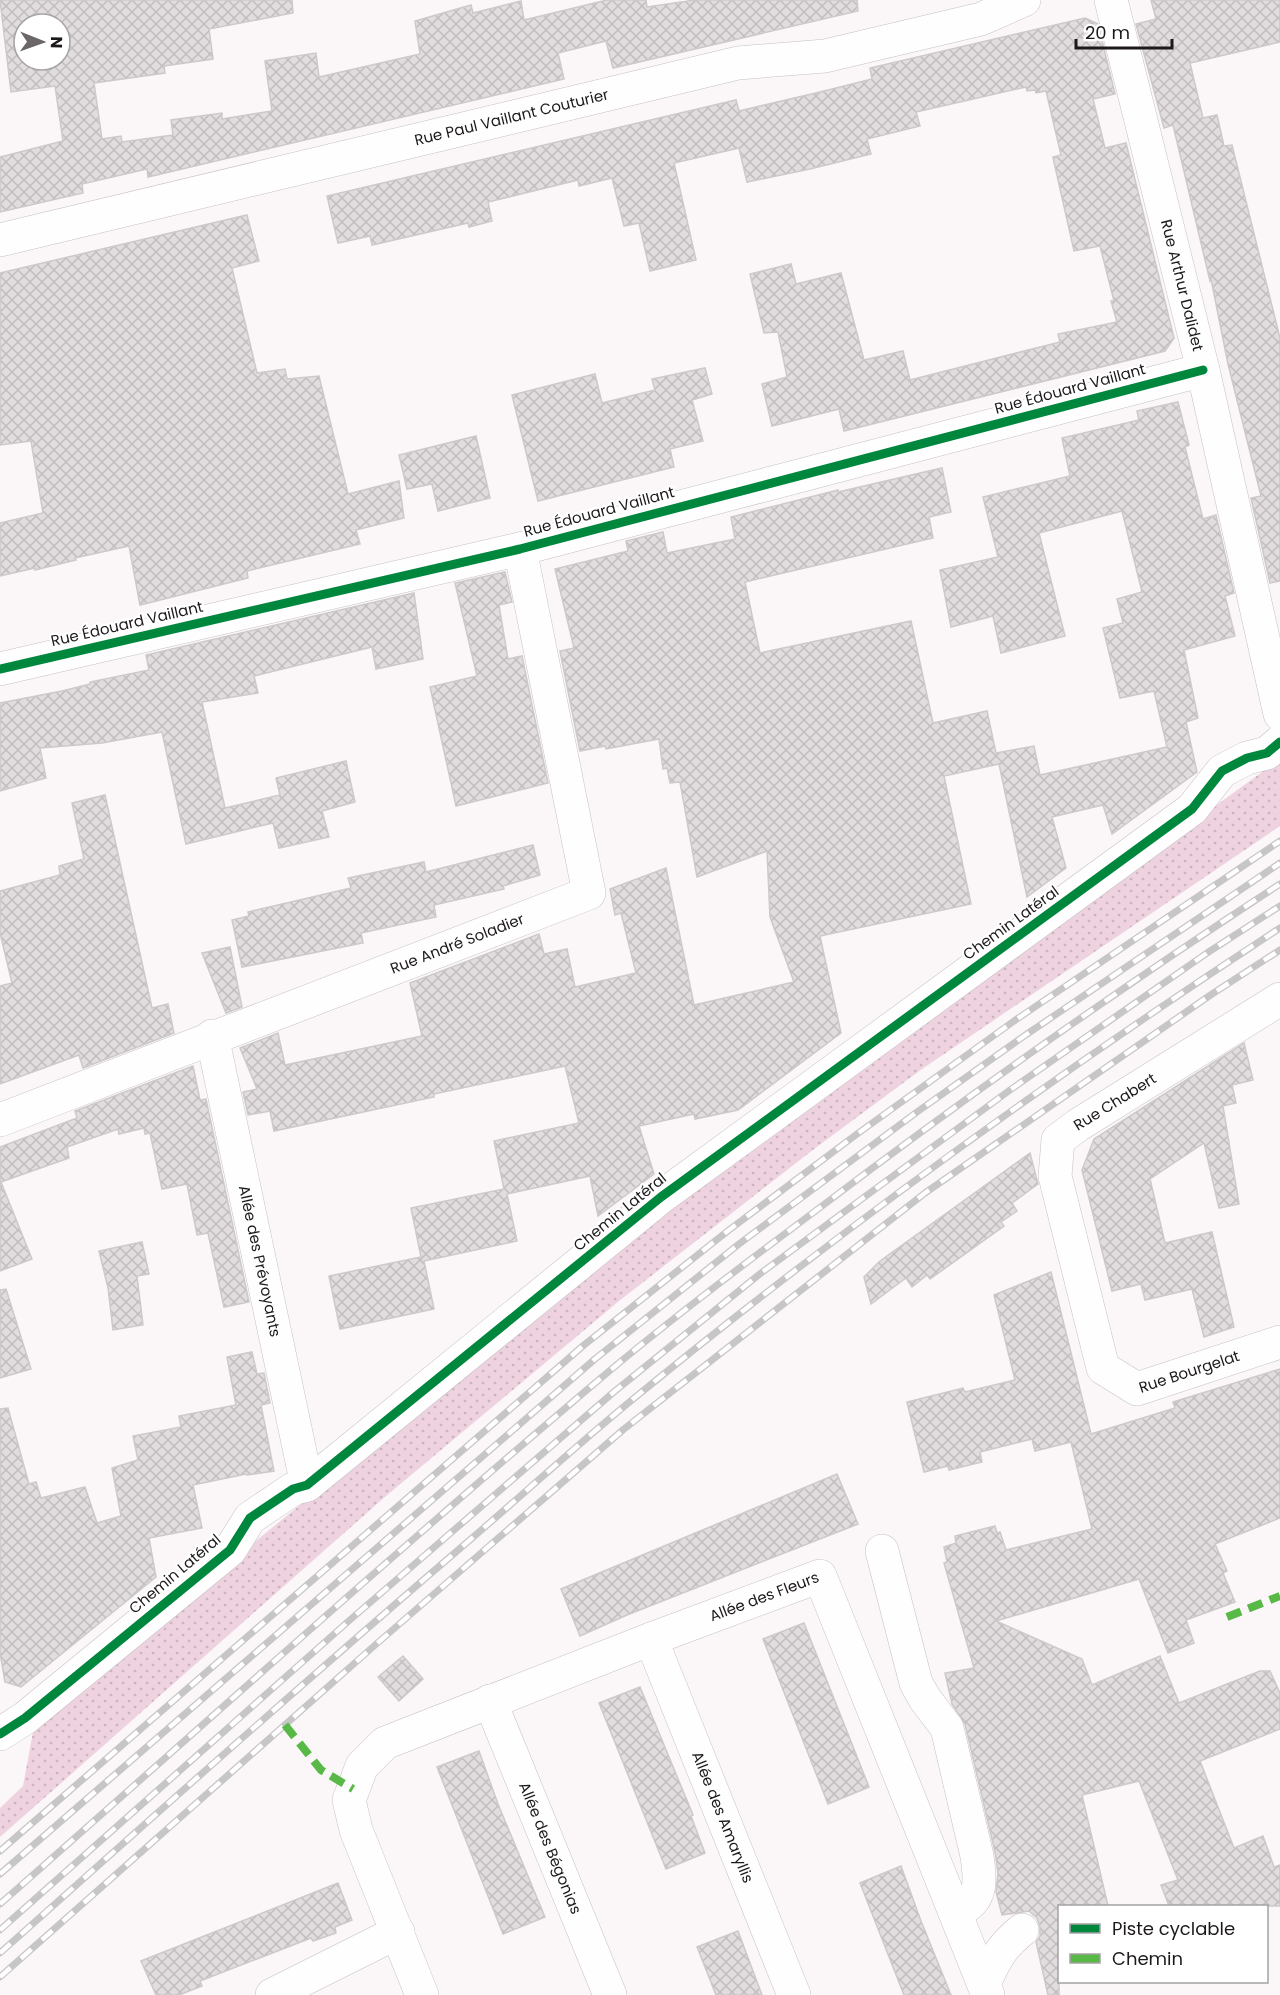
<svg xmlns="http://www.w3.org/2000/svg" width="1280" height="1995" font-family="Poppins,sans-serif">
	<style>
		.green { fill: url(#green-dots) }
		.building { fill: url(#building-cross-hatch); stroke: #cdc9cb; stroke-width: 1.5; fill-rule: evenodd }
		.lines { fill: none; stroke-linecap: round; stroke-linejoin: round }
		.minor-casing { stroke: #c6c1c3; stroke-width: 34 }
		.minor { stroke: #fefefe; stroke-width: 33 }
		.rail-casing { stroke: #c7c6c7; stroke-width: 7 }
		.rail { stroke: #fff; stroke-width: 4.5; stroke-dasharray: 14; stroke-linecap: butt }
		.quiet { stroke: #58b947; stroke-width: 8; stroke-dasharray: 15 8; stroke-linecap: butt }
		.cycleway-casing { stroke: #fff; stroke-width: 13 }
		.cycleway { stroke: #00873e; stroke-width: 9 }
		.labels { text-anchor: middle; stroke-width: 4.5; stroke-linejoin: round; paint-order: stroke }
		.street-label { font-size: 15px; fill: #1d191b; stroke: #fff }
	</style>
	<defs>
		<pattern id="green-dots" width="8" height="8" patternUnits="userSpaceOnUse" patternTransform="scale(1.5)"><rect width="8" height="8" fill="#eed2df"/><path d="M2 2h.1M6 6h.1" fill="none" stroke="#ccb4bf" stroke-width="1.8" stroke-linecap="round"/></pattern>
		<pattern id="building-cross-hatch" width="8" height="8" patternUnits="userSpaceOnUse" patternTransform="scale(1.5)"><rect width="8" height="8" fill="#e1dcde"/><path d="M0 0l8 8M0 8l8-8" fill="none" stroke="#c1bcbe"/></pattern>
	</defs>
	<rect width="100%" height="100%" fill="#fbf6f8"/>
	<polygon class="green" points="1280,759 1280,826 922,1069 814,1149 619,1301 386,1496 0,1837 0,1808 23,1786 33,1732 231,1561 698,1183"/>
	<g class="building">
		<path d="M0 0H292L293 13 209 29 213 59 164 66 165 73 94 83 102 139 121 136 122 142 173 135 171 120 222 113V119L272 111 265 61 316 53 319 77 420 54 415 21 471 5 473 13 521 1 524 20 607 0H646L647 7 695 0H857L858 11 613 68 606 41 558 53 564 79 148 177 147 169 82 184 83 193 0 212V157L63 141 55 86 11 92ZM24 24H60V60H24Z"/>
		<polygon points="1151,0 1280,0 1280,42 1190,63 1203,118 1217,115 1224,146 1232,145 1280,338 1280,581 1270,583 1251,498 1261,496 1228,364 1211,279 1210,281 1173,125 1164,128 1136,24 1156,19"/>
		<polygon points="1085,18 1098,24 1115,94 1093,99 1105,148 1126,143 1174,338 1165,351 844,431 839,409 772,426 762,384 787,377 778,332 764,333 750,274 791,264 796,284 841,273 864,360 903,351 910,380 1060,342 1058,334 1117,322 1111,301 1114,301 1100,246 1074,251 1054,162 1053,157 1061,155 1046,91 1036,93 1035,90 1027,91 1026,87 916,112 920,126 867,139 871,154 810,169 747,182 739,148 674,163 696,260 650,271 639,223 624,226 612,178 579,186 578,180 488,202 492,221 469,227 468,223 372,245 370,236 338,243 327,196 736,100 739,111 820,92 872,79 870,68"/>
		<polygon points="247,215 259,261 232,268 257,373 285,369 287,379 319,376 348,494 399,481 404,518 356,530 360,544 247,571 248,578 140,605 129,546 75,558 76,560 35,570 35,568 0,576 0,523 43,513 31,441 0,445 0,273"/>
		<polygon points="705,368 712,394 692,400 703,441 670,449 674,467 538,501 512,395 595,374 602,403 655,390 652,379"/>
		<polygon points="1178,402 1189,445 1185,447 1203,519 1216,515 1234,593 1225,596 1235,636 1184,650 1198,718 1186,722 1197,772 1112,834 1103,805 1052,817 1066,868 1027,897 999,764 944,776 971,904 820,936 841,1033 738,1110 695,1119 694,1114 639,1126 654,1174 598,1216 590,1176 507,1194 517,1241 424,1261 434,1309 340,1329 329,1276 421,1257 411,1208 504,1189 494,1141 579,1123 565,1066 434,1094 434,1097 274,1131 270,1111 248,1115 243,1092 257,1089 240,1048 278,1033 285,1065 422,1036 410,983 539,934 544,954 567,949 575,987 636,973 621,913 615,915 610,889 666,868 694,1005 794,982 770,917 767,851 697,877 680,782 670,783 667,768 663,769 659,739 606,749 605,746 580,751 560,651 574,648 555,569 628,551 626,541 663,532 667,553 735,539 731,517 838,490 838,492 942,468 951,512 929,517 933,538 745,582 760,653 911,621 933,723 987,711 996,753 1034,746 1040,775 1167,747 1154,691 1120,698 1103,628 1123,623 1117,599 1142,592 1122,511 1039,533 1065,636 1001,653 993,616 951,627 940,570 998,557 983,497 1070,476 1062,438 1139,420 1137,411"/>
		<polygon points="476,436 490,498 438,511 432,484 407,489 399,455"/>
		<polygon points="505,572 512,602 499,605 508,659 522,656 548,783 456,806 430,687 477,676 455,583"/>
		<polygon points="414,593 423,659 376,669 372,647 254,676 258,693 202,702 225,808 280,795 276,778 346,761 355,802 322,811 329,837 279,848 273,823 186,844 162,732 102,743 40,748 46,778 0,791 0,703 62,691 90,684 90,682 149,670 146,655"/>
		<polygon points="105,795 152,1008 168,1004 174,1033 83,1068 79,1055 0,1084 0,986 12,983 0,933 0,891 60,875 59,866 84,859 72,803"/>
		<polygon points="533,845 540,875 503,886 504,889 434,905 436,917 361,933 363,943 242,967 232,920 249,916 248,912 351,888 348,878 424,862 426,872"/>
		<polygon points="230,947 242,1007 226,1013 202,953"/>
		<polygon points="1244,1043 1253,1080 1232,1085 1236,1103 1223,1106 1239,1204 1219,1208 1204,1143 1150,1179 1165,1243 1212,1232 1234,1327 1204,1337 1192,1289 1145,1300 1141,1284 1112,1291 1082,1170 1094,1139"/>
		<polygon points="193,1066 200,1100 206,1099 249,1302 224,1307 208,1233 197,1235 187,1184 162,1189 150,1133 145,1134 144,1128 119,1134 118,1129 67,1147 69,1158 1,1182 32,1259 0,1271 0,1147 77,1118 75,1111"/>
		<polygon points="1030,1153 1038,1184 1012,1203 1017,1211 1001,1222 1004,1226 930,1279 927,1275 912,1287 906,1278 871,1304 864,1277 880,1261"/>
		<polygon points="142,1242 149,1274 137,1276 143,1325 113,1330 108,1288 99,1251"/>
		<polygon points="1051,1272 1091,1434 1175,1408 1173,1402 1280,1369 1280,1518 1215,1544 1227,1571 1223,1573 1235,1602 1186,1620 1194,1643 1168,1653 1139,1579 996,1621 1082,1659 1092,1685 1160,1656 1179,1703 1260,1671 1270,1671 1280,1693 1280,1729 1200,1761 1234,1848 1263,1836 1274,1867 1280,1865 1280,1906 1169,1906 1161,1885 1178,1880 1139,1781 1082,1795 1108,1906 1059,1906 1059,1995 1048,1995 1036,1942 1040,1936 1040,1927 1037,1918 1029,1911 1002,1915 996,1892 998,1873 995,1852 965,1724 952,1704 945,1673 974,1668 944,1563 947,1562 944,1547 956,1543 955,1536 995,1526 997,1533 1000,1532 1006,1550 1092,1529 1071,1442 1035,1451 1032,1439 980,1452 982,1462 949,1470 948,1466 924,1472 907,1402 963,1388 965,1392 1015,1380 994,1295"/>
		<polygon points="6,1289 31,1369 0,1378 0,1290"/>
		<polygon points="252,1352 257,1374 264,1373 270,1403 261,1405 274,1471 247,1475 246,1474 193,1485 202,1528 149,1538 156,1577 21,1687 5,1682 0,1653 0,1409 8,1408 29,1484 36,1482 41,1498 85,1487 97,1523 121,1516 112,1468 138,1460 133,1436 181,1427 179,1416 236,1405 227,1357"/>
		<polygon points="837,1474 858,1524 627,1615 580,1636 561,1589"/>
		<polygon points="804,1623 869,1787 828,1804 763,1639"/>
		<polygon points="403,1656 423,1679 399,1701 378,1677"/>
		<polygon points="640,1687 693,1815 691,1816 705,1853 666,1869 599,1703"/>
		<polygon points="479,1751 498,1804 545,1917 503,1934 437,1767"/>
		<polygon points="901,1866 921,1921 951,1995 904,1995 860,1883"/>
		<polygon points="338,1883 352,1920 335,1927 336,1933 313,1941 311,1938 200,1981 202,1986 179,1995 156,1995 141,1961"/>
		<polygon points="738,1931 762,1995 716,1995 697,1947"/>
	</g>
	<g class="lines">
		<defs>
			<g id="minor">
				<path id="s1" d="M1111 0 1203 370 1280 714"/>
				<path id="s2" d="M0 240 738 63 825 56 981 19 1024 0"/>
				<polyline points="0,669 520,549 1203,370"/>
				<path id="s3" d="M1280 999 1078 1125 1058 1140 1055 1176 1103 1368 1137 1389 1280 1342"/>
				<path id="s4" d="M212 1036 307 1485"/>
				<path id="s5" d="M0 1120 589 893 520 549"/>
				<path d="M882 1551 916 1683 925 1699 947 1728 977 1856C979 1870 982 1889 973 1900 969 1905 962 1909 957 1913"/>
				<path id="s6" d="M651 1639 794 1995"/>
				<path id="s7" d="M490 1701 610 1995"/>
				<polyline points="0,1734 25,1718 230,1550 250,1518 293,1489 307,1485 661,1197 1192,809 1222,771 1247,758 1267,753 1280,742"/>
				<path d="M984 1984C995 1959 1001 1947 1022 1930"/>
				<polyline points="272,1995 398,1932"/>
				<path id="s8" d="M422 1995 356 1830 349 1800 362 1766 385 1743 651 1639 820 1576 988 1995"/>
			</g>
		</defs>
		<use href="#minor" class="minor-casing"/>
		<use href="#minor" class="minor"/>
		<defs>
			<g id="rail">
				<polyline points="0,1851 584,1345 729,1230 857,1134 1014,1021 1280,841"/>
				<polyline points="0,1874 595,1359 739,1244 917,1112 1027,1034 1280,863"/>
				<path d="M0 1904C200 1728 397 1550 601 1378 672 1318 747 1262 822 1206 971 1093 1123 986 1280 884"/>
				<polyline points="0,1930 351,1619 615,1391 761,1273 1010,1090 1207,953 1280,906"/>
				<path d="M0 1953C156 1814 312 1675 471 1539 523 1494 574 1448 627 1404 835 1233 1055 1075 1280 928"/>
				<polyline points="0,1977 374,1646 624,1429 925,1193 1212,994 1280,950"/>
			</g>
		</defs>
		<use href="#rail" class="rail-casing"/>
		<use href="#rail" class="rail"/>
		<g class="quiet">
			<polyline points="1227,1617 1280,1596"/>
			<polyline points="285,1725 321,1770 353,1789"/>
		</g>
		<defs>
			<g id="cycleway">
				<polyline points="0,669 520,549 1203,370"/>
				<polyline points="0,1734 25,1718 230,1550 250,1518 293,1489 307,1485 661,1197 1192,809 1222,771 1247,758 1267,753 1280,742"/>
			</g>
		</defs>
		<use href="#cycleway" class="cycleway-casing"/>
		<use href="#cycleway" class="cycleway"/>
	</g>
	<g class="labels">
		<g class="street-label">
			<text dy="5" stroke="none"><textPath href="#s2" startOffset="526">Rue Paul Vaillant Couturier</textPath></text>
			<text dy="5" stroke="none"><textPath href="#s1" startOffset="294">Rue Arthur Dalidet</textPath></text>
			<text transform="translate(1070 389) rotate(-15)" y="5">Rue Édouard Vaillant</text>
			<text transform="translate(599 512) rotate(-15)" y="5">Rue Édouard Vaillant</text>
			<text transform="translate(127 624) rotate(-13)" y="5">Rue Édouard Vaillant</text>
			<text transform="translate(1011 923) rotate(-36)" y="5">Chemin Latéral</text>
			<text dy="5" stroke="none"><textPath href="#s5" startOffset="490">Rue André Soladier</textPath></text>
			<text transform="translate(1115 1102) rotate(-32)" y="5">Rue Chabert</text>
			<text transform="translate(620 1212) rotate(-39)" y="5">Chemin Latéral</text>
			<text dy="5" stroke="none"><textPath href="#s4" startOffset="230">Allée des Prévoyants</textPath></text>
			<text dy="5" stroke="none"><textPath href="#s3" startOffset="592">Rue Bourgelat</textPath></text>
			<text transform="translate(175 1574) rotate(-40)" y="5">Chemin Latéral</text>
			<text dy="5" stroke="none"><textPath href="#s8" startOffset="684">Allée des Fleurs</textPath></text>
			<text dy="5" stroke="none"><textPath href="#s6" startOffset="192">Allée des Amaryllis</textPath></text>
			<text dy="5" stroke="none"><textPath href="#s7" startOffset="159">Allée des Bégonias</textPath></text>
		</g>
	</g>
	<rect x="1058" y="1905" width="210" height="78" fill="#ffffff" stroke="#a5a3a4" stroke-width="1.5"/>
	<rect x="1070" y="1924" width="30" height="9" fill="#00873e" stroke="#a5a3a4" stroke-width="1.5"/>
	<text x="1112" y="1935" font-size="18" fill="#1d191b">Piste cyclable</text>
	<rect x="1070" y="1954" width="30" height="9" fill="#58b947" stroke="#a5a3a4" stroke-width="1.5"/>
	<text x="1112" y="1965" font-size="18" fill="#1d191b">Chemin</text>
	<g transform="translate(42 42) rotate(91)"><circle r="28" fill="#ffffff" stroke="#a5a3a4" stroke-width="1.5"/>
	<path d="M0-4.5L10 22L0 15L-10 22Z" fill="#6b6668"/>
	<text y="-9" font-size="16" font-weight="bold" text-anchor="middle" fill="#1d191b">N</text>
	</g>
	<path d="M1076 39v9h96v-9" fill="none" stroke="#1d191b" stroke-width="3"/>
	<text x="1085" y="39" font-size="18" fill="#1d191b" stroke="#ffffff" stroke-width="4.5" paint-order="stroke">20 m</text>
</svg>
